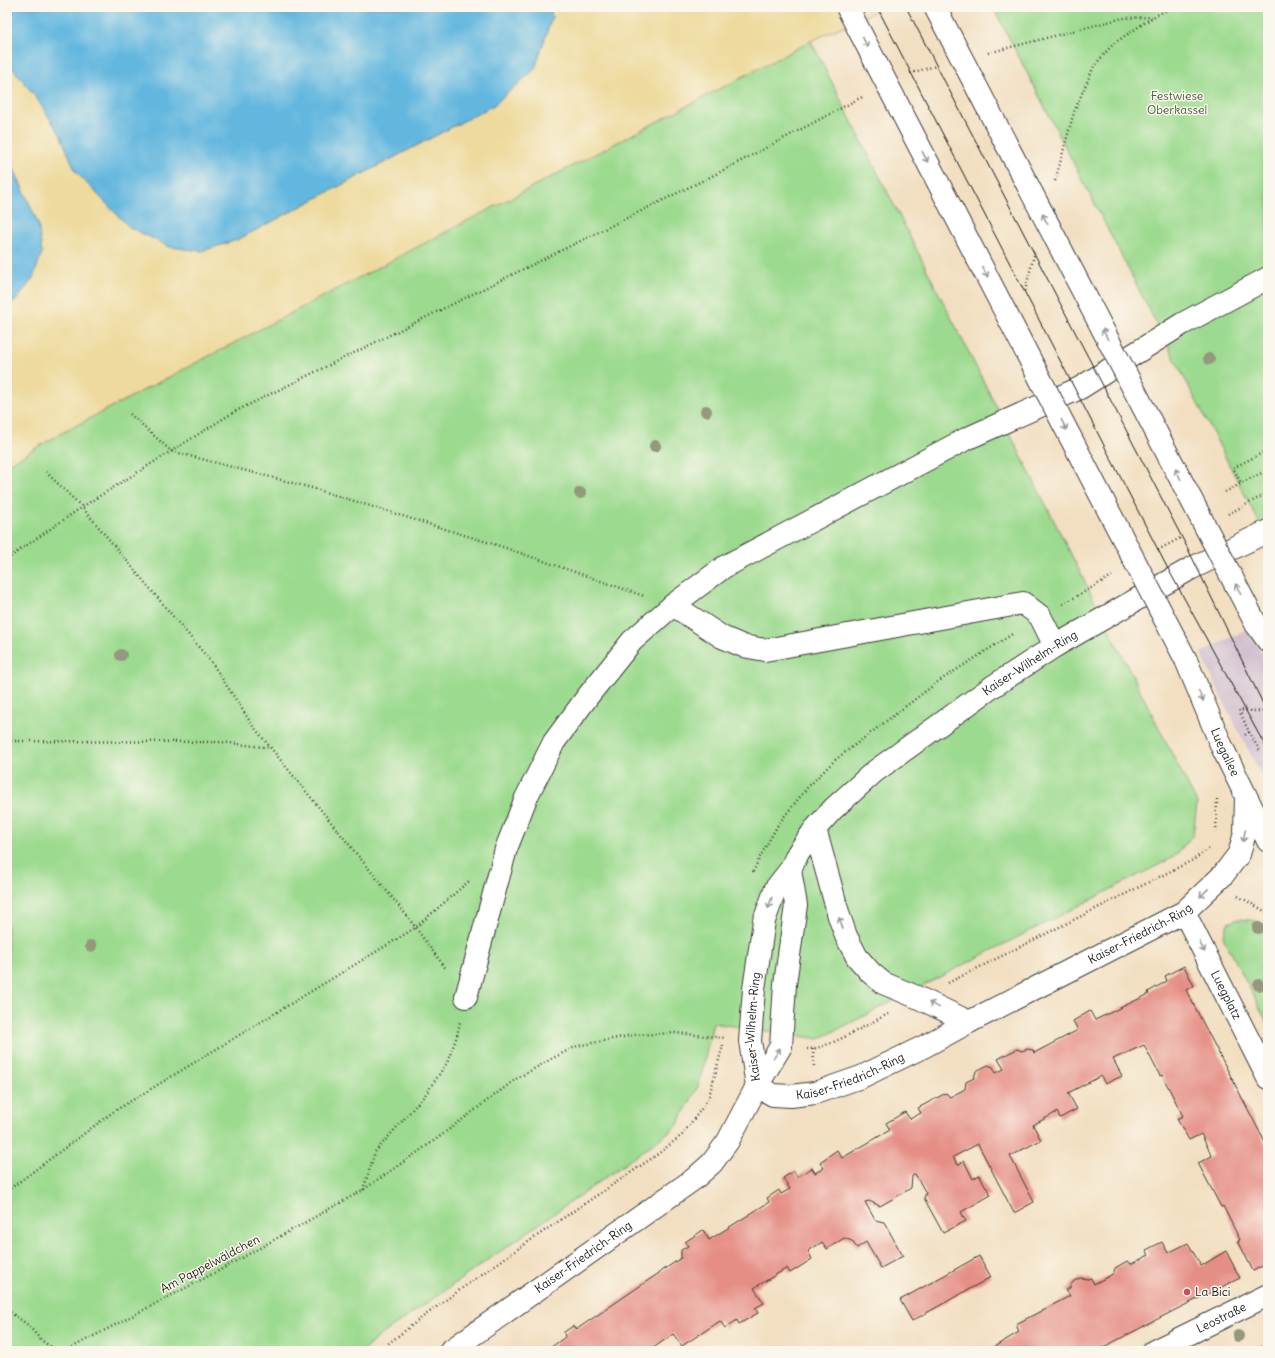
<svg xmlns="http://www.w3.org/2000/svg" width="1275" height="1358" font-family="Delius,sans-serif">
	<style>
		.industrial { fill: #d0bdce }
		.green { fill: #9cda8f; stroke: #5c7b56 }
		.sand { fill: #eeda9e; stroke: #857b5d }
		.water { fill: #64b7df; stroke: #406a7e }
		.building { fill: #e58e85 }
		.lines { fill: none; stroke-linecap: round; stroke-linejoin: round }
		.minor-casing { stroke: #3c3935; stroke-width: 24 }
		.major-casing { stroke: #3c3935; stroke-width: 24 }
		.path { stroke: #3c3935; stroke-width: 2.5; stroke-dasharray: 1 3; stroke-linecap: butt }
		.minor { stroke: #fff; stroke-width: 22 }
		.major { stroke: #fff; stroke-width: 22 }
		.tram { stroke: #1c1c1c; stroke-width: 1 }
		.major-bridge-casing { stroke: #3c3935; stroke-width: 24; stroke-linecap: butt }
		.major-bridge { stroke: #fff; stroke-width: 22 }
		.tree { fill: #95987c }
		.oneway { stroke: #999 }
		.poi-dot { fill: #d1495b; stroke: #fbf7ec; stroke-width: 1.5 }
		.labels { text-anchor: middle; stroke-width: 3; stroke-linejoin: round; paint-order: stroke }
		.park-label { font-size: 12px; fill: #495e44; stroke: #fbf7ec }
		.street-label { font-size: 12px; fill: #1c1c1c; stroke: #fbf7ec }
		.poi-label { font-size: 12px; fill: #1c1c1c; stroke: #fbf7ec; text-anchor: start }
	</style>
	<rect width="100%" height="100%" fill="#fbf7ec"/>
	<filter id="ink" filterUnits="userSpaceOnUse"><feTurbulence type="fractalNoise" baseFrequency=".025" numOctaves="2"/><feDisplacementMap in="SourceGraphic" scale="8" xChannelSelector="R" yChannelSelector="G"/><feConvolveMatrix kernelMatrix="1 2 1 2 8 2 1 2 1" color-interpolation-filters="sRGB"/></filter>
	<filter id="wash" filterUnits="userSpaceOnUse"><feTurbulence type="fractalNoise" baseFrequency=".012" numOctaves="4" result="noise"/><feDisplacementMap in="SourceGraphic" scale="16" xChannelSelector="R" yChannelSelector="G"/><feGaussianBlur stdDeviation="0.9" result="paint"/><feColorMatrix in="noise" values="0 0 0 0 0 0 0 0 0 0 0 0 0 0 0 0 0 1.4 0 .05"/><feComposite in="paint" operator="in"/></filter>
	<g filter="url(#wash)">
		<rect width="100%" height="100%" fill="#f2dfc1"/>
		<polygon class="industrial" points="1247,629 1268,662 1268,788 1225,705 1201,653"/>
		<g class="green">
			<polygon points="993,7 1268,7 1268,539 1265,534"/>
			<polygon points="811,41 1197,803 1193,835 1174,857 819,1039 713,1023 699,1084 677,1126 636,1156 377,1338 363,1351 7,1351 7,465 58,435"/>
			<path d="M1239 919C1249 920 1260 920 1268 927V1024L1223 937 1228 923Z"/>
		</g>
		<polygon class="sand" points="550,7 884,7 811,41 58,435 7,465 7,304 16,301 38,223 7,153 7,61 35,96 60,134 76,172 202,251 237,240 494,105 552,17"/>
		<g class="water">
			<polygon points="7,7 550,7 552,17 535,69 494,105 237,240 202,251 170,247 129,227 76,172 60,134 35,96 7,61"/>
			<polygon points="7,153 38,223 42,253 33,278 16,301 7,304"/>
		</g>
		<g id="blocks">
			<g class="building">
				<polygon points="1184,966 1194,986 1186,990 1268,1148 1268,1263 1253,1271 1238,1241 1240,1240 1223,1206 1221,1207 1198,1163 1212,1156 1201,1134 1189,1140 1177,1119 1183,1116 1162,1075 1160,1076 1144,1045 1113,1059 1122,1076 1105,1084 1101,1076 1068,1093 1077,1109 1060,1118 1057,1112 1033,1125 1041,1140 1010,1156 1034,1202 1014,1213 978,1144 953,1157 958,1165 964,1161 973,1179 979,1175 991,1195 961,1212 966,1221 943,1233 924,1198 926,1193 915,1174 912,1176 911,1188 896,1197 880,1206 869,1201 865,1202 875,1220 884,1222 903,1256 881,1268 866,1242 857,1248 852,1241 844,1238 827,1249 822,1242 808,1251 812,1259 790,1273 787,1268 754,1288 764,1303 755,1308 758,1313 739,1324 737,1320 725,1328 720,1321 682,1346 673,1334 652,1349 654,1351 546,1351 565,1337 564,1332 573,1326 577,1329 681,1258 681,1250 688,1246 685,1242 703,1230 709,1240 769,1202 767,1198 779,1190 781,1194 790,1189 783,1178 794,1171 797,1177 812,1168 815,1173 824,1168 820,1162 837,1150 842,1158 890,1130 886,1123 905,1112 910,1119 921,1113 918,1108 946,1093 950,1097 965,1089 966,1082 974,1078 976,1071 988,1065 993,1067 996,1073 1004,1069 998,1059 1017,1049 1022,1051 1027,1049 1033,1050 1034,1053 1078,1030 1073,1021 1090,1011 1095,1020 1149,994 1148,992 1167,981 1165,976"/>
				<polygon points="1162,1242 1168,1253 1188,1243 1201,1266 1226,1251 1240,1278 1177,1309 1096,1351 987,1351 1019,1332 1016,1324 1070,1296 1066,1290 1070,1288 1070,1286 1074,1281 1080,1278 1088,1279 1091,1278 1094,1284 1111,1275 1114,1272 1115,1268 1127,1261 1131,1264 1149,1255 1146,1250"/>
				<polygon points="979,1256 991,1277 912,1321 900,1300"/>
				<polygon points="1268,1343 1268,1351 1252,1351 1263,1346"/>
			</g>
		</g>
	</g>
	<g filter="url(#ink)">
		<use href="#blocks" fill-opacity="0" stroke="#3c3935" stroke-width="1"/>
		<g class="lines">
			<defs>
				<g id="minor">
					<polyline points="673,605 722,637 743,646 765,650 1023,603 1040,616 1055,646"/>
					<polyline points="815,829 839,916 846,936 857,957 871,973 883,983 919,998 969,1022"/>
					<path id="s1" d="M1184 912 1268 1078"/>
					<polyline points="466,997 506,849 526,798 554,742 588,696 632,641 673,605 724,567 966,439 1080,388 1182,324 1268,278"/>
					<path id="s2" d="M757 1086 750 1041 754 989 764 921 776 888 790 870 798 853 815 829 833 809 874 772 992 687 1055 646 1190 569 1268 531"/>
					<path id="s3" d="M757 1086 773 1095 791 1096 815 1093 861 1077 925 1046 969 1022 1184 912 1223 875 1239 854 1245 833 1246 797"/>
					<path id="s4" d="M450 1351 694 1179 712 1163 728 1141 757 1086 781 1046 785 984 796 905 790 870"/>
					<path id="s5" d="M1154 1351 1268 1295"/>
				</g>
				<g id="major">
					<polyline points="1256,624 1268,641"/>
					<path id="s6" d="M1186 660 1222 747 1268 841"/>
				</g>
			</defs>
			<use href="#minor" class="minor-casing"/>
			<use href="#major" class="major-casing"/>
			<g class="path">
				<polyline points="988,53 1123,18 1152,17"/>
				<polyline points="910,73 936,66"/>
				<polyline points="1055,181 1074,112 1094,66 1113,44 1153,17 1173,7"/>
				<polyline points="1025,291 1034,255"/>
				<polyline points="130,414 171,451 312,488 503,547 644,596"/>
				<polyline points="1268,455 1266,451 1233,468 1241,483 1268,470"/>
				<polyline points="46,472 82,507 212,663 253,726 407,916 446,969"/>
				<polyline points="1225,492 1242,483"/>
				<polyline points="1228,514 1268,493"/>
				<polyline points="1158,550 1182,537"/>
				<polyline points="7,559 82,507 234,412 720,172 864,96"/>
				<polyline points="1063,604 1112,576"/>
				<polyline points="1249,732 1260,751"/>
				<polyline points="1245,735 1249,732 1239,710 1268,712"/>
				<polyline points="7,741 221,742 271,748"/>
				<polyline points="1216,832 1217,799"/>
				<polyline points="753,872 761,855 779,823 807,788 835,760 939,681 1014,633"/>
				<polyline points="1238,896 1268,913"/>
				<polyline points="948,983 1193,860 1208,849"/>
				<path d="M807 1049C827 1050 869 1023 888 1014"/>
				<polyline points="813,1049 814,1067"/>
				<polyline points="363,1190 375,1152 425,1095 447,1063 457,1036 460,1022"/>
				<polyline points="7,1191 113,1112 415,928 469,881"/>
				<polyline points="7,1310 28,1325 41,1340 57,1351"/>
				<polyline points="65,1351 222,1269 363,1190 435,1140 516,1079 551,1059 577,1046 633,1035 677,1033 725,1038"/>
				<path d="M379 1351C468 1280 564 1218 658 1154L682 1135 708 1100 723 1045"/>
			</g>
			<use href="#minor" class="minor"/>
			<use href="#major" class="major"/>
			<g class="tram">
				<polyline points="877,7 1167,567 1268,751"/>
				<polyline points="906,7 1188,549 1268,714"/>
			</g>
			<defs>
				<g id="major-bridge">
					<polyline points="847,7 1186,660"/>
					<polyline points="935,7 1256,624"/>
				</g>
			</defs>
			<use href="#major-bridge" class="major-bridge-casing"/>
			<use href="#major-bridge" class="major-bridge"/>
		</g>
		<g class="tree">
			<circle cx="1209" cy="359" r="6"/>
			<circle cx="706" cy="411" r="6"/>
			<circle cx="655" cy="446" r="6"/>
			<circle cx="580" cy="493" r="6"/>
			<circle cx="121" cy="655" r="6"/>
			<circle cx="1258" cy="928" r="6"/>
			<circle cx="91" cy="946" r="6"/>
			<circle cx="1259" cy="985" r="6"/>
			<circle cx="1238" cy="1336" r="6"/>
		</g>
		<defs><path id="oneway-shaft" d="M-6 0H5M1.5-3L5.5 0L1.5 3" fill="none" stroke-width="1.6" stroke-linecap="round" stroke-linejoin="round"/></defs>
		<g class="oneway">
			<use href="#oneway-shaft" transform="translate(865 42) rotate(63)"/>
			<use href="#oneway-shaft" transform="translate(925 157) rotate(63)"/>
			<use href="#oneway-shaft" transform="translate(1045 219) rotate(-117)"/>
			<use href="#oneway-shaft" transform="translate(985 272) rotate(63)"/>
			<use href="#oneway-shaft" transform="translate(1105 334) rotate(-117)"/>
			<use href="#oneway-shaft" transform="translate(1064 425) rotate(63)"/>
			<use href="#oneway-shaft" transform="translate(1178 474) rotate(-117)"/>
			<use href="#oneway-shaft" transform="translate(1238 589) rotate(-117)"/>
			<use href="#oneway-shaft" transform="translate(1201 696) rotate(67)"/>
			<use href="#oneway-shaft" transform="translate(1244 836) rotate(103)"/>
			<use href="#oneway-shaft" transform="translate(1204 893) rotate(136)"/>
			<use href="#oneway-shaft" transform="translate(770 903) rotate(109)"/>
			<use href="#oneway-shaft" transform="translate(841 923) rotate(-109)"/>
			<use href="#oneway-shaft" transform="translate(1202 947) rotate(63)"/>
			<use href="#oneway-shaft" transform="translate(934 1005) rotate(-154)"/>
			<use href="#oneway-shaft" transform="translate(777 1053) rotate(-58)"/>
		</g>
	</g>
	<circle class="poi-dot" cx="1187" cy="1292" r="4"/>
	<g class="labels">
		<g class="park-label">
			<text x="1177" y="100">Festwiese<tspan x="1177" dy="14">Oberkassel</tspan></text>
		</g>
		<g class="street-label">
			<text dy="4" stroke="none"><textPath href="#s2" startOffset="545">Kaiser-Wilhelm-Ring</textPath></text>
			<text dy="4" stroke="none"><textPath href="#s6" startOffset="100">Luegallee</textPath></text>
			<text dy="4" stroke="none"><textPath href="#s3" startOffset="423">Kaiser-Friedrich-Ring</textPath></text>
			<text dy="4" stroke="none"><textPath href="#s1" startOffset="93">Luegplatz</textPath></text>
			<text dy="4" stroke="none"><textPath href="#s2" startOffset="60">Kaiser-Wilhelm-Ring</textPath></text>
			<text dy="4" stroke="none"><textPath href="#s3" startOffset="99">Kaiser-Friedrich-Ring</textPath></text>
			<text dy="4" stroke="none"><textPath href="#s4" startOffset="163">Kaiser-Friedrich-Ring</textPath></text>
			<text transform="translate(210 1264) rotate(-28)" y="4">Am Pappelwäldchen</text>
			<text dy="4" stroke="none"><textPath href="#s5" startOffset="75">Leostraße</textPath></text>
		</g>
		<g class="poi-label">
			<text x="1195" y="1296">La Bici</text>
		</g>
	</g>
	<rect width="1275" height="1358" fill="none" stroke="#fbf7ec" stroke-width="24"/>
</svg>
